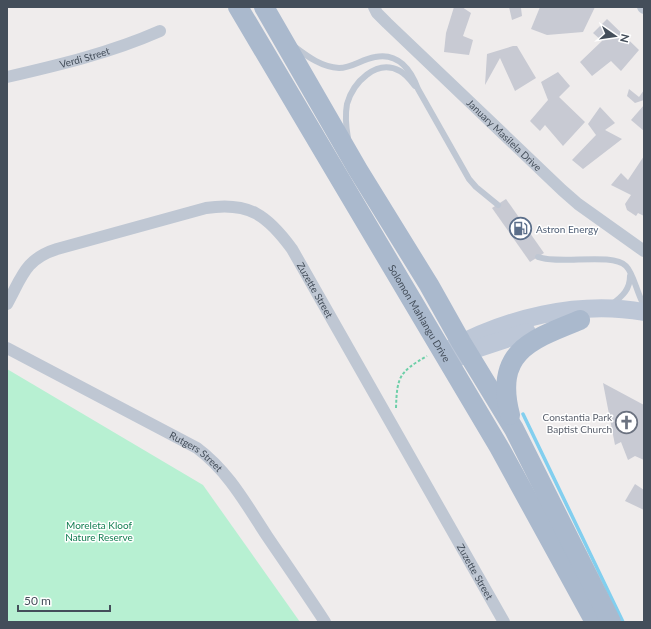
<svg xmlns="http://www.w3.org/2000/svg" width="651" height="629" font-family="Lato,sans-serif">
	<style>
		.green { fill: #b7f0d2 }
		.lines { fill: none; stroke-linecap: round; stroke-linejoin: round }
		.stream { stroke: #82cfef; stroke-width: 3.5 }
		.building { fill: #c8cad3 }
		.path { stroke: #6ecfa8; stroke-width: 2; stroke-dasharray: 3 2; stroke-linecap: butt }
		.lane { stroke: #bfc7d3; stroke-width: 6 }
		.street { stroke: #bfc7d3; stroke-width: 12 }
		.secondary { stroke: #bdc7d7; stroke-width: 18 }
		.primary { stroke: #aab9cd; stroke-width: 20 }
		.labels { text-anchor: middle; stroke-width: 3; stroke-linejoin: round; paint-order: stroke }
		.street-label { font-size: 10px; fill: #444e5a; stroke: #fff }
		.service-label { font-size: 10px; fill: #4e5e75; stroke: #fff; text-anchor: start }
		.worship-label { font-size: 10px; fill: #5b616d; stroke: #fff; text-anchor: end }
		.park-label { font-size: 10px; fill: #127e51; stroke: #fff }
	</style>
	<rect width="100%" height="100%" fill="#efecec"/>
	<polygon class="green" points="7,369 203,485 300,622 7,622"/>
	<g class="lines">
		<polyline class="stream" points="523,414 623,622"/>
	</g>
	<g class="building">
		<polygon points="454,7 462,7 471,13 463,36 473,40 469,55 444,52 446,33"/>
		<polygon points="509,7 523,7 521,8 522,16 512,20"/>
		<polygon points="540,7 595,7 583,32 547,35 531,29"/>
		<polygon points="607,19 639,50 621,71 611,61 592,76 580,62 602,41 593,33"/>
		<polygon points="513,46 517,46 536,78 515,91 500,58 485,85 487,54"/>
		<polygon points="558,72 570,86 559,97 585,122 563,146 545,125 540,131 530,121 548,100 541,82"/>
		<polygon points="629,89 639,97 644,90 644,100 635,103 627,96"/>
		<polygon points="644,105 644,131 631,120"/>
		<polygon points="600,107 615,123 605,130 622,139 583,169 572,160 596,135 588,124"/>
		<polygon points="644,156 644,216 638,213 636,216 627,210 625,204 631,195 611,185 621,173 628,180"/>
		<polygon points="506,199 544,253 530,262 492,208"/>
		<polygon points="603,383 644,405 644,460 635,456 628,460 621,442 615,445"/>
		<polygon points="635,484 644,490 644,510 625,501"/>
	</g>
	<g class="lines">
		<path class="path" d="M396 408C397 377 399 372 427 356"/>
		<g class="lane">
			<path d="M295 47C308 57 322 67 339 68 352 68 362 59 375 57 398 52 411 70 418 89L469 179 476 187 498 205"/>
			<path d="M348 138C346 127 345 115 347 104 353 83 376 58 400 71 406 74 411 81 415 86"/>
			<path d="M538 257C560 265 612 252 626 266 634 274 637 294 644 305"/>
			<path d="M612 304C623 296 630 289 630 276"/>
		</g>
		<g class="street">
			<path id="s1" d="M374 7 377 13 387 23 562 190 578 204 644 251"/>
			<polyline points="643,7 644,8"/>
			<path id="s2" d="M7 77C59 65 110 53 160 31"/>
			<path id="s3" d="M7 304C22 277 25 259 57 249L206 208C249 201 268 216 292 249L504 622"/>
			<path id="s4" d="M7 348 197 448C228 471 246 504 267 536 286 564 306 593 325 622"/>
		</g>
		<g class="secondary">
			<path d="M448 350C506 318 578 300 644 312"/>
			<polyline points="459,357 467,352 527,332"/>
		</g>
		<g class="primary">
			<path id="s5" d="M238 7 499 447 595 622"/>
			<polyline points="264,7 358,170 429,285 461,342 514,429 611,622"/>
			<path d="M510 415C494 352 530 340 580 320"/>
		</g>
	</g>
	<defs>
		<symbol id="fuel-ring" viewBox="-11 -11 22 22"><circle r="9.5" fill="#fff" stroke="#5c6f8a" stroke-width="1.5"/><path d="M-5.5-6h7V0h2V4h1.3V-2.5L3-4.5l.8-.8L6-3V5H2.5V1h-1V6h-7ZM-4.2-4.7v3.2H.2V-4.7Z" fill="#5c6f8a"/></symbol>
		<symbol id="church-ring" viewBox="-11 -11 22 22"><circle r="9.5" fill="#fff" stroke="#6b7280" stroke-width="1.5"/><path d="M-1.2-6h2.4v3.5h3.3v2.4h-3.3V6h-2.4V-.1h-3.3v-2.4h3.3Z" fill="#6b7280"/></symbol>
	</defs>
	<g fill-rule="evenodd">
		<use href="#fuel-ring" x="508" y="216" width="25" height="25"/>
		<use href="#church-ring" x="614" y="410" width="25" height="25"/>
	</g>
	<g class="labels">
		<g class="street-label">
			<text dy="4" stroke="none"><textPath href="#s2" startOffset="80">Verdi Street</textPath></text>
			<text dy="4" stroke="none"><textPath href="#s1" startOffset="183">January Masilela Drive</textPath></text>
			<text dy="4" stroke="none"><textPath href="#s3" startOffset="381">Zuzette Street</textPath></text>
			<text dy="4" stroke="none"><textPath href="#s5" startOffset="356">Solomon Mahlangu Drive</textPath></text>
			<text dy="4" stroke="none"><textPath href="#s4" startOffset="216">Rutgers Street</textPath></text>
			<text dy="4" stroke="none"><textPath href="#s3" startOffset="705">Zuzette Street</textPath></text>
		</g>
		<g class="service-label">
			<text x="536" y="233">Astron Energy</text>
		</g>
		<g class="worship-label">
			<text x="612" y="421">Constantia Park<tspan x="612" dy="12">Baptist Church</tspan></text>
		</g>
		<g class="park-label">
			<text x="99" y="529">Moreleta Kloof<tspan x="99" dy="12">Nature Reserve</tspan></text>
		</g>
	</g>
	<rect width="651" height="629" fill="none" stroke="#444e5a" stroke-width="16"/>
	<g transform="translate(615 36) rotate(103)" stroke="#ffffff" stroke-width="3" paint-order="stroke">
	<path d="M0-3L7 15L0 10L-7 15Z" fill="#444e5a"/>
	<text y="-6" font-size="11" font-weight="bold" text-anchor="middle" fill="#444e5a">N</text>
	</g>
	<path d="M18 605v6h92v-6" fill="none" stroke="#444e5a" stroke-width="2"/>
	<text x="24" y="605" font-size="12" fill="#444e5a" stroke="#ffffff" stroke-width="3" paint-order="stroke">50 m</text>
</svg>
